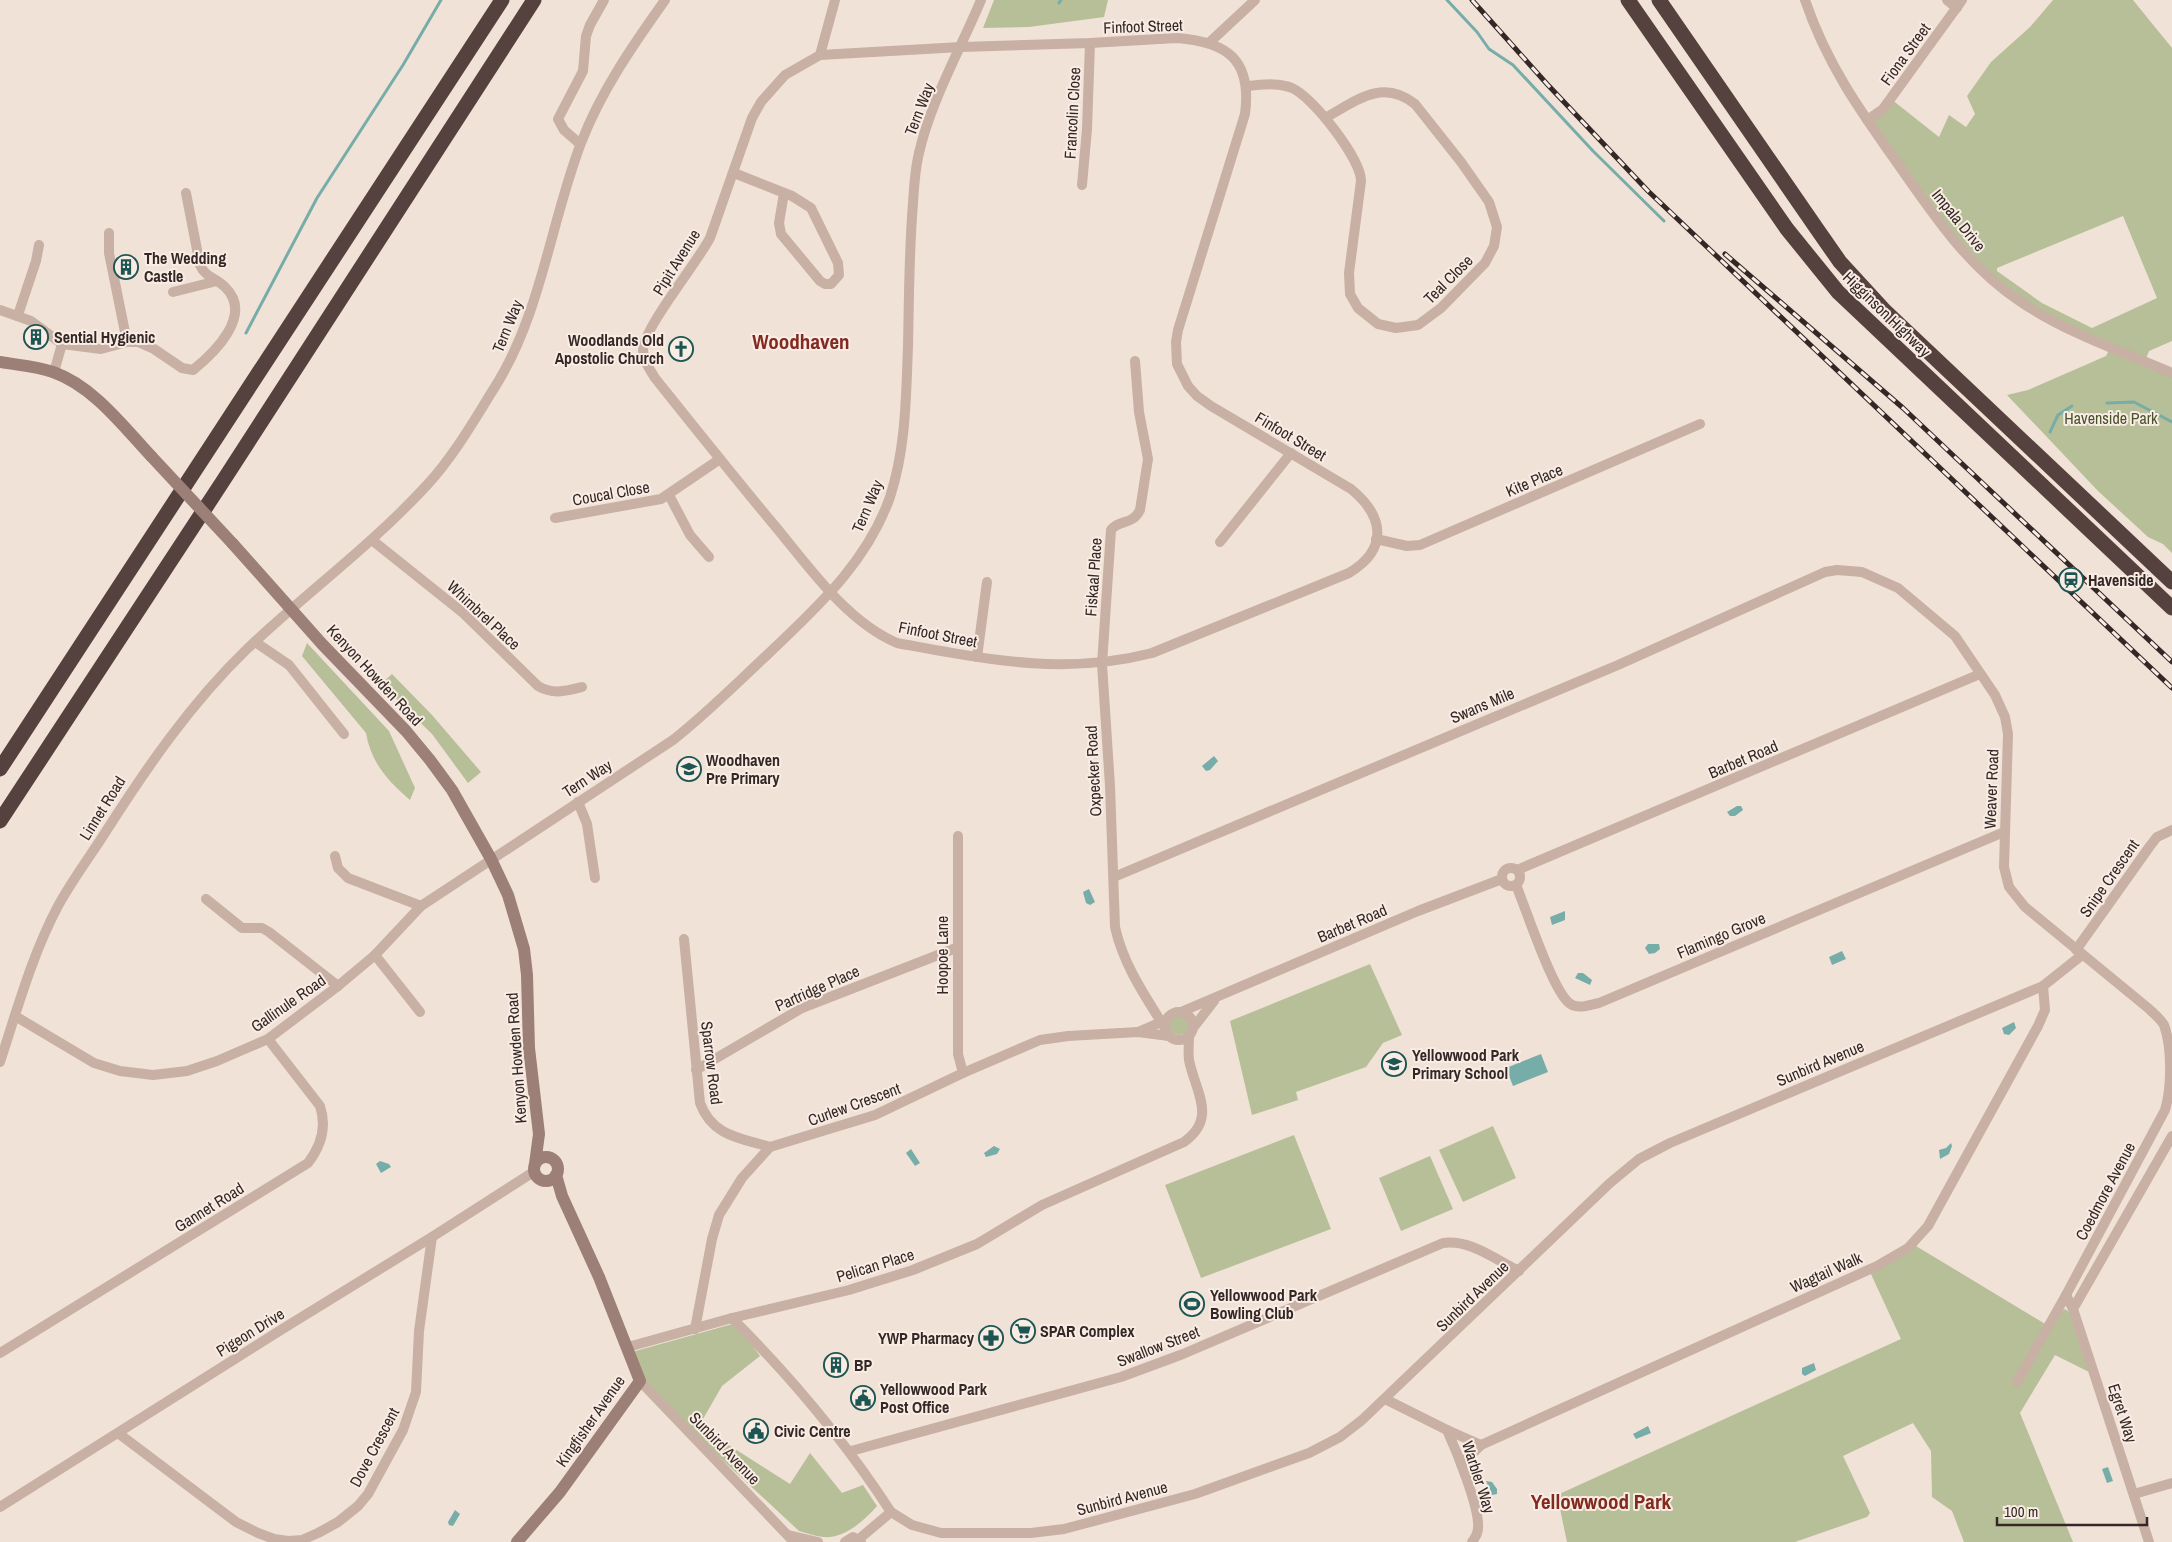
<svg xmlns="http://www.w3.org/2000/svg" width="2172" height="1542" font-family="'Archivo Narrow',sans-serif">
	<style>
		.green { fill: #b7bf98; fill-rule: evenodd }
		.water { fill: #77ada9 }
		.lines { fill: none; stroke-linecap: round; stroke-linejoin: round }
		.stream { stroke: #77ada9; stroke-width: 3 }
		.street { stroke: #c8b0a4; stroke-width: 10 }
		.secondary { stroke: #9c7f76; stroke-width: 12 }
		.highway { stroke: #55413d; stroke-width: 15 }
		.rail-casing { stroke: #342826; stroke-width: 5 }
		.rail { stroke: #f9ece4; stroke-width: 3; stroke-dasharray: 9; stroke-linecap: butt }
		.secondary-bridge { stroke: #9c7f76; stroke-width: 12 }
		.labels { text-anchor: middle; stroke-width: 4; stroke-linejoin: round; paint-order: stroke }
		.street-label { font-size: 16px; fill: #342826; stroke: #f9ece4 }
		.poi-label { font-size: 16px; font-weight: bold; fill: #342826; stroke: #f9ece4; text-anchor: start }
		.park-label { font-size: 16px; fill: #48522a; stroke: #f9ece4 }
		.district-label { font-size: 21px; font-weight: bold; fill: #822a1f; stroke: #f9ece4 }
	</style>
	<rect width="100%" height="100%" fill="#f1e2d8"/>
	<g class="green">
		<polygon points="994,0 1108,0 1104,17 1029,27 983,28"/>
		<path d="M2053 0H2133L2172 48V341L2149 351 2145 361 2172 373V553L2163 544 2148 537 2098 491 2007 395 2028 390 2106 356 2111 346 2057 323 1979 267 1867 121 1891 99 1939 137 1949 115 1966 127 1975 114 1967 96 1991 62 2030 27ZM2123 216 2157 298 2092 328 2042 303 1997 271V268Z"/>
		<path d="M307 643 389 731 415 788 410 800C388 781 371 763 366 733L302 656Z"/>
		<polygon points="392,674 432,715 481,772 468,783 432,734 381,684"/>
		<polygon points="1370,964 1402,1035 1383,1043 1366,1067 1296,1092 1298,1100 1252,1115 1230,1021"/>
		<circle cx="1179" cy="1025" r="10"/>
		<polygon points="1493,1126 1516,1178 1463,1202 1439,1150"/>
		<polygon points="1294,1135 1331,1229 1201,1278 1165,1185"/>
		<polygon points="1430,1156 1453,1209 1401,1231 1379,1178"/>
		<polygon points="1916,1246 2052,1328 2061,1311 2065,1309 2069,1312 2089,1372 2055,1355 2020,1413 2073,1542 1964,1542 1952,1511 1932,1497 1931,1451 1913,1423 1843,1456 1870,1513 1867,1517 1795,1542 1567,1542 1557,1495 1901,1339 1870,1272"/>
		<path d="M736 1323 760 1356 722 1386 699 1426 790 1484 810 1453 842 1493 863 1485 877 1506C864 1521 844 1539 823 1537 815 1536 807 1533 799 1531L643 1386 632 1352Z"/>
	</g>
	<g class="water">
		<polygon points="1214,756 1218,761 1210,770 1206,771 1202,766"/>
		<polygon points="1737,806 1741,806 1743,810 1735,816 1730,816 1727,812"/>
		<polygon points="1089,889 1095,902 1090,905 1086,903 1083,892"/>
		<polygon points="1565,911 1565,920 1552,925 1550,917"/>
		<polygon points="1648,944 1659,944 1660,949 1655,953 1649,954 1645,948"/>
		<polygon points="1842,951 1846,959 1832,965 1829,957"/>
		<polygon points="1578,973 1583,973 1592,980 1590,985 1575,978"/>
		<polygon points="2014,1022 2016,1028 2009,1035 2004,1034 2002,1028"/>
		<polygon points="1541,1054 1548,1072 1513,1086 1506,1068"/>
		<polygon points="1951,1143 1952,1146 1949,1154 1940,1159 1939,1150 1946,1148"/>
		<polygon points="994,1146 1000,1149 997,1154 986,1157 984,1153"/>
		<polygon points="911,1149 920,1163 915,1166 906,1153"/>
		<polygon points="380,1161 389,1164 391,1167 381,1173 376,1164"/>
		<polygon points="1814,1363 1816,1370 1805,1376 1802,1374 1802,1368"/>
		<polygon points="1648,1426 1651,1433 1636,1439 1633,1434"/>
		<polygon points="2108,1467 2113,1481 2107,1483 2102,1469"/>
		<polygon points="1486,1481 1492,1482 1497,1489 1497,1494 1492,1495"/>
		<polygon points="455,1510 460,1514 453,1526 449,1525 448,1522"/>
	</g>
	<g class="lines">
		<g class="stream">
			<polyline points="1447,0 1477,32 1489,49 1513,65 1593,151 1664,221"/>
			<polyline points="1059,3 1061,0"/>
			<polyline points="246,333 317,198 403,65 441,0"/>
			<polyline points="2107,403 2134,402 2172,422"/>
			<polyline points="2050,432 2058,415 2072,406"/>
		</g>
		<g class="street">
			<path d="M1805 0C1827 65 1861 112 1900 167 1935 217 1969 268 2021 302 2067 333 2121 351 2172 373"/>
			<polyline points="1947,0 1957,8"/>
			<path d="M1177 38C1228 42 1252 60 1245 114L1178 330 1176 342 1177 364 1188 386 1197 396 1211 406 1351 489C1384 516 1389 549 1349 573L1152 653C1063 676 986 659 897 643 847 622 809 567 775 526 734 477 695 428 655 378 650 370 643 360 643 350 644 327 697 263 710 238L752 118 761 102 785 75 820 55 961 47 1090 43Z"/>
			<polyline points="1210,42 1255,0"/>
			<polyline points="820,55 835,0"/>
			<path d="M1247 86C1261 85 1278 82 1292 88 1313 97 1361 159 1361 181L1349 273 1350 294 1358 308 1378 324 1396 328 1418 325 1441 308 1485 263 1494 246 1497 227 1489 202 1461 162 1415 104C1382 78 1356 101 1325 118"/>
			<polyline points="1867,120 1883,109 1962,0"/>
			<polyline points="580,144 564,130 558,119 583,71 586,36 590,25 604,0"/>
			<polyline points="734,173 792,196 811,208 838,263 839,275 831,284 825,284 820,281 781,234 779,223 784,193"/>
			<polyline points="1082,185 1087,129 1090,43"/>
			<polyline points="109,233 109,253 127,342"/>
			<polyline points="173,292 217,281"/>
			<path d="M0 310 31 321 62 344 101 349 127 342H138L154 349 182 368 193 370C214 353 254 315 225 287 216 278 205 277 200 265L186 193"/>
			<polyline points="18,315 36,261 39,245"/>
			<path d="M1135 361 1139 412 1148 459 1140 510C1132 526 1119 519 1111 530L1102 664 1110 786 1115 927C1123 964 1145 996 1165 1028"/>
			<polyline points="54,372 62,344"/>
			<polyline points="669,495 690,535 709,557"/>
			<polyline points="555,518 661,499 720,459"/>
			<polyline points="1376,539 1407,546 1420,545 1700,424"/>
			<path d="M372 540 462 612 538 686C553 695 566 691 582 687"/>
			<polyline points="1220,542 1291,453"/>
			<polyline points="255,642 289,665 344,734"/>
			<polyline points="977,657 987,582"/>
			<polyline points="578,802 587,824 595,878"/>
			<polyline points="958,836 958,1054 963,1073"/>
			<polyline points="335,856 338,868 348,878 421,906"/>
			<circle cx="1511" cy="877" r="9"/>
			<polyline points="1517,870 1980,674"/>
			<path d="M1114 877 1618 665 1825 572 1837 570 1862 572 1898 588 1955 636 1995 695 2005 717 2008 734 2004 867 2009 887 2025 907 2148 1008C2153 1013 2160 1018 2164 1025 2172 1047 2172 1087 2165 1110L2066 1295 2017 1382"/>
			<path d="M1516 885C1526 909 1552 989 1569 1003 1578 1010 1589 1005 1599 1003L2004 832"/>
			<polyline points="206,899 242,928 262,928 269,932 338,986"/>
			<path d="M684 939 700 1103C712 1136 740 1138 770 1147"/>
			<polyline points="2076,950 2150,846 2157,837 2172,830"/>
			<polyline points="375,955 420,1012"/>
			<circle cx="1179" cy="1026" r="14"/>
			<polyline points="1181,1012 1418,911 1502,879"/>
			<path d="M15 1016 94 1063 120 1071 153 1075 187 1071 217 1061 268 1039 338 986 375 955 421 906 673 740C706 714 736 684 767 655 816 608 867 563 890 497 906 448 906 397 908 346 909 299 909 251 913 203 914 186 915 169 919 153 930 103 961 48 981 0"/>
			<polyline points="1193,1028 1214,1001"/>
			<polyline points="1138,1032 1166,1020"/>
			<path d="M0 1062C17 1010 32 955 58 906 71 882 88 859 103 836 145 770 190 704 247 649 306 593 372 545 427 485 453 457 473 422 493 390 541 316 550 224 581 143 601 91 633 45 665 0"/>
			<polyline points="696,1070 802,1008 956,948"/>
			<polyline points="2066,1295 2073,1309 2149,1542"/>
			<polyline points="2073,1309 2172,1136"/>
			<path d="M732 1318C792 1378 845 1441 891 1512"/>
			<polyline points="695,1329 712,1239 719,1215 742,1178 770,1147 875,1115 963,1073 1040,1040 1068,1036 1138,1032 1169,1036"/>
			<path d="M628 1347 732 1318 849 1290 913 1270 977 1244 1042 1205 1184 1142C1218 1118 1195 1091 1189 1060 1188 1052 1189 1044 1189 1036"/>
			<path d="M0 1353 308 1163C321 1146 327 1127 320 1106L268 1039"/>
			<polyline points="640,1381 794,1542"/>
			<path d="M1385 1399 1447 1430C1456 1450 1480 1508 1478 1528 1478 1534 1475 1538 1472 1542"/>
			<polyline points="1447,1430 1481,1445"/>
			<polyline points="118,1433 236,1522 258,1533 274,1539 288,1541 302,1540 318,1533 338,1522 358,1506 368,1494 403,1430 416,1392 419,1331 432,1237"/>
			<path d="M851 1451 1121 1377 1183 1354 1443 1243C1470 1239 1496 1260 1519 1271"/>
			<polyline points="1461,1464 1481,1445 1877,1266 1908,1248 1928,1226 2038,1026 2045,1010 2043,986"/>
			<polyline points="2134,1494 2172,1483"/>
			<polyline points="0,1507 284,1328 432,1237 535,1171"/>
			<polyline points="788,1535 818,1542"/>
			<polyline points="859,1539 891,1512 912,1525 941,1533 1031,1533 1064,1529 1195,1494 1309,1453 1340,1437 1362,1420 1610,1183 1639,1159 1670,1143 2043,986 2082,955"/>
			<polyline points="845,1542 853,1537 861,1542"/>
		</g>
		<g class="secondary">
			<path d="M0 362C17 365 36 366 53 372 93 386 123 426 151 456"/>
			<polyline points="233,544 322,644 406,731 430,760 452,790 491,859 508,895 524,949 527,975 529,1048 539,1134 535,1164"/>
			<circle cx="546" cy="1169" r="12"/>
			<polyline points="517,1542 560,1492 640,1381 599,1277 562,1196 556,1175"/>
		</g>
		<g class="highway">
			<polyline points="1628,0 1787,229 1838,292 2172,608"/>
			<polyline points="1659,0 1817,229 1840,262 1885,311 2172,582"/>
			<polyline points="0,769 502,0"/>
			<polyline points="0,821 223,481 534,0"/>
		</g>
		<defs>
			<g id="rail">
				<polyline points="1472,0 1547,84 1648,191 2172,688"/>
				<polyline points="1725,254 1903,408 2172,662"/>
			</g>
		</defs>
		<use href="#rail" class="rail-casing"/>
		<use href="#rail" class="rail"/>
		<polyline class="secondary-bridge" points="151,456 233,544"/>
	</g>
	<defs>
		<symbol id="building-ring" viewBox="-11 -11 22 22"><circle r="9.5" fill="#f9ece4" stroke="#1c5551" stroke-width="1.5"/><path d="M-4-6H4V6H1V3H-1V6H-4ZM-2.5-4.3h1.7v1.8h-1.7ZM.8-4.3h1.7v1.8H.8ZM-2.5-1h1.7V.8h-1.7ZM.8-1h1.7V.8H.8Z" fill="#1c5551"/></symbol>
		<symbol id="church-ring" viewBox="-11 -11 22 22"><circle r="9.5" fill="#f9ece4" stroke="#1c5551" stroke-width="1.5"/><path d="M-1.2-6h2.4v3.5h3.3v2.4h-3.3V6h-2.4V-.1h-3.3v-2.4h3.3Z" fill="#1c5551"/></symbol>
		<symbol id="station-ring" viewBox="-11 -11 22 22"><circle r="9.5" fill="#f9ece4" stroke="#1c5551" stroke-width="1.5"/><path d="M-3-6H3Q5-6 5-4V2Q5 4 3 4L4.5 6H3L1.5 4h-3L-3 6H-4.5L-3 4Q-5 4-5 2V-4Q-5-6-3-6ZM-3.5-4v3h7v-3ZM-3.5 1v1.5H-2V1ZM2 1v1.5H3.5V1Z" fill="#1c5551"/></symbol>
		<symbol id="school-ring" viewBox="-11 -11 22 22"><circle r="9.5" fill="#f9ece4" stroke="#1c5551" stroke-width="1.5"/><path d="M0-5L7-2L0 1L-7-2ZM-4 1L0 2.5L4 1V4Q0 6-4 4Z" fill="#1c5551"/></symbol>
		<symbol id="stadium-ring" viewBox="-11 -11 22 22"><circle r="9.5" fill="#f9ece4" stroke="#1c5551" stroke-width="1.5"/><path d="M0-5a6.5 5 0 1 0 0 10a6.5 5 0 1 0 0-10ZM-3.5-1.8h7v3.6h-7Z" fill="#1c5551"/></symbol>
		<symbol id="supermarket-ring" viewBox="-11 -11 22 22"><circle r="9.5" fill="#f9ece4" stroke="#1c5551" stroke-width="1.5"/><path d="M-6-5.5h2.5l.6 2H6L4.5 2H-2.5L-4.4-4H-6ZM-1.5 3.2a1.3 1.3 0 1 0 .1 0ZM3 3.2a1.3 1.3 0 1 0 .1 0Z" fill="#1c5551"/></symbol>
		<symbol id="pharmacy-ring" viewBox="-11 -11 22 22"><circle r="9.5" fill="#f9ece4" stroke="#1c5551" stroke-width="1.5"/><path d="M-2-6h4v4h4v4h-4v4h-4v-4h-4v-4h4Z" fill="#1c5551"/></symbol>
		<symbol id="civic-ring" viewBox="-11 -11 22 22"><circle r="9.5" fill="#f9ece4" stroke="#1c5551" stroke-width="1.5"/><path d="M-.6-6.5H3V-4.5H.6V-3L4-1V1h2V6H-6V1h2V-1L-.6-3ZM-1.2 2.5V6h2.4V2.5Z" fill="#1c5551"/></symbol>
	</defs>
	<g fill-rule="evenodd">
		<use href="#building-ring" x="112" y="253" width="28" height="28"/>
		<use href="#building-ring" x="22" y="323" width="28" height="28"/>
		<use href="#church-ring" x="667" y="335" width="28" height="28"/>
		<use href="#station-ring" x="2057" y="566" width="28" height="28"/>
		<use href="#school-ring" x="675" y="755" width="28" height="28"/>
		<use href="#school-ring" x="1380" y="1050" width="28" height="28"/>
		<use href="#stadium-ring" x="1178" y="1290" width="28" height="28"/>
		<use href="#supermarket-ring" x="1009" y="1317" width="28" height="28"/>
		<use href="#pharmacy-ring" x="977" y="1324" width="28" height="28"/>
		<use href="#building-ring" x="822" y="1351" width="28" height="28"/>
		<use href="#civic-ring" x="849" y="1384" width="28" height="28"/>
		<use href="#civic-ring" x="742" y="1417" width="28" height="28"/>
	</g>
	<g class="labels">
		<g class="street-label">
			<text transform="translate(1143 26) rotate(-2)" y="6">Finfoot Street</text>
			<text transform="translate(1905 54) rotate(-54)" y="6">Fiona Street</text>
			<text transform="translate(919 109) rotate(-69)" y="6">Tern Way</text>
			<text transform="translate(1072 113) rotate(-87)" y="6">Francolin Close</text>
			<text transform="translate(1959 220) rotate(51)" y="6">Impala Drive</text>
			<text transform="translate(676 262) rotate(-58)" y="6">Pipit Avenue</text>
			<text transform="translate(1448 279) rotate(-45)" y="6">Teal Close</text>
			<text transform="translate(1887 314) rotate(44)" y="6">Higginson Highway</text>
			<text transform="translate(507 326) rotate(-68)" y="6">Tern Way</text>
			<text transform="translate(1291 436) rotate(31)" y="6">Finfoot Street</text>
			<text transform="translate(1534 480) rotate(-23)" y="6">Kite Place</text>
			<text transform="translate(611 493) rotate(-10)" y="6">Coucal Close</text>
			<text transform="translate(867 506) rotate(-67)" y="6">Tern Way</text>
			<text transform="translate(1093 577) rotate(-86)" y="6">Fiskaal Place</text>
			<text transform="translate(484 615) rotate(43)" y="6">Whimbrel Place</text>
			<text transform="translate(938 634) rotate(11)" y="6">Finfoot Street</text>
			<text transform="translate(375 675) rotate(47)" y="6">Kenyon Howden Road</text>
			<text transform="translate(1482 705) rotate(-23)" y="6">Swans Mile</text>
			<text transform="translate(1743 759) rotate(-23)" y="6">Barbet Road</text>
			<text transform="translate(1093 771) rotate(-93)" y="6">Oxpecker Road</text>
			<text transform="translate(587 778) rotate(-33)" y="6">Tern Way</text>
			<text transform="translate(1991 789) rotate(-88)" y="6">Weaver Road</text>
			<text transform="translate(102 808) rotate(-58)" y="6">Linnet Road</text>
			<text transform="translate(2109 878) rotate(-55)" y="6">Snipe Crescent</text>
			<text transform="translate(1352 923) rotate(-23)" y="6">Barbet Road</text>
			<text transform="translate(1721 935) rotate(-23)" y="6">Flamingo Grove</text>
			<text transform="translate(942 955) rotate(-90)" y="6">Hoopoe Lane</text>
			<text transform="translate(817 988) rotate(-24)" y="6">Partridge Place</text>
			<text transform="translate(288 1003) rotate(-35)" y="6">Gallinule Road</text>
			<text transform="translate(516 1058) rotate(-94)" y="6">Kenyon Howden Road</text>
			<text transform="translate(712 1063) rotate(83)" y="6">Sparrow Road</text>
			<text transform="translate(1820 1063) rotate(-23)" y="6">Sunbird Avenue</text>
			<text transform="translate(854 1104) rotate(-20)" y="6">Curlew Crescent</text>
			<text transform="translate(2105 1191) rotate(-62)" y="6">Coedmore Avenue</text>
			<text transform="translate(209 1207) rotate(-32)" y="6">Gannet Road</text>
			<text transform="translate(875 1265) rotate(-17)" y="6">Pelican Place</text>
			<text transform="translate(1826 1272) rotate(-24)" y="6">Wagtail Walk</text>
			<text transform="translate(1472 1296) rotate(-44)" y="6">Sunbird Avenue</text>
			<text transform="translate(250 1332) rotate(-32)" y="6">Pigeon Drive</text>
			<text transform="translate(1158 1346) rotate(-21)" y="6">Swallow Street</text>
			<text transform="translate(2123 1413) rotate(72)" y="6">Egret Way</text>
			<text transform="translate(590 1421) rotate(-55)" y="6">Kingfisher Avenue</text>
			<text transform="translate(374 1447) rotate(-62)" y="6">Dove Crescent</text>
			<text transform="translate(725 1448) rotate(46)" y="6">Sunbird Avenue</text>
			<text transform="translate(1479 1477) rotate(72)" y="6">Warbler Way</text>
			<text transform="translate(1122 1498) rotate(-15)" y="6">Sunbird Avenue</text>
		</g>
		<g class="poi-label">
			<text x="144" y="264">The Wedding<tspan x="144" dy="18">Castle</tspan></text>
			<text x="54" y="343">Sential Hygienic</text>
			<text x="664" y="346" text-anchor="end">Woodlands Old<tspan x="664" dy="18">Apostolic Church</tspan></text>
			<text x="2088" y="586">Havenside</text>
			<text x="706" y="766">Woodhaven<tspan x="706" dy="18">Pre Primary</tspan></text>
			<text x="1412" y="1061">Yellowwood Park<tspan x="1412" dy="18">Primary School</tspan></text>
			<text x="1210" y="1301">Yellowwood Park<tspan x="1210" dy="18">Bowling Club</tspan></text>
			<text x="1040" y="1337">SPAR Complex</text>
			<text x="974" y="1344" text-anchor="end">YWP Pharmacy</text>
			<text x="854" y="1371">BP</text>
			<text x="880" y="1395">Yellowwood Park<tspan x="880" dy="18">Post Office</tspan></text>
			<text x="774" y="1437">Civic Centre</text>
		</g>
		<g class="park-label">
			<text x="2111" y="424">Havenside Park</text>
		</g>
		<g class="district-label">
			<text x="801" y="349">Woodhaven</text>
			<text x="1601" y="1509">Yellowwood Park</text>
		</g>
	</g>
	<path d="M1997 1517v8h150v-8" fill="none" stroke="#342826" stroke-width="2.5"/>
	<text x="2004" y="1517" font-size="15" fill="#342826" stroke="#f9ece4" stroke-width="4" paint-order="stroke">100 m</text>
</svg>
